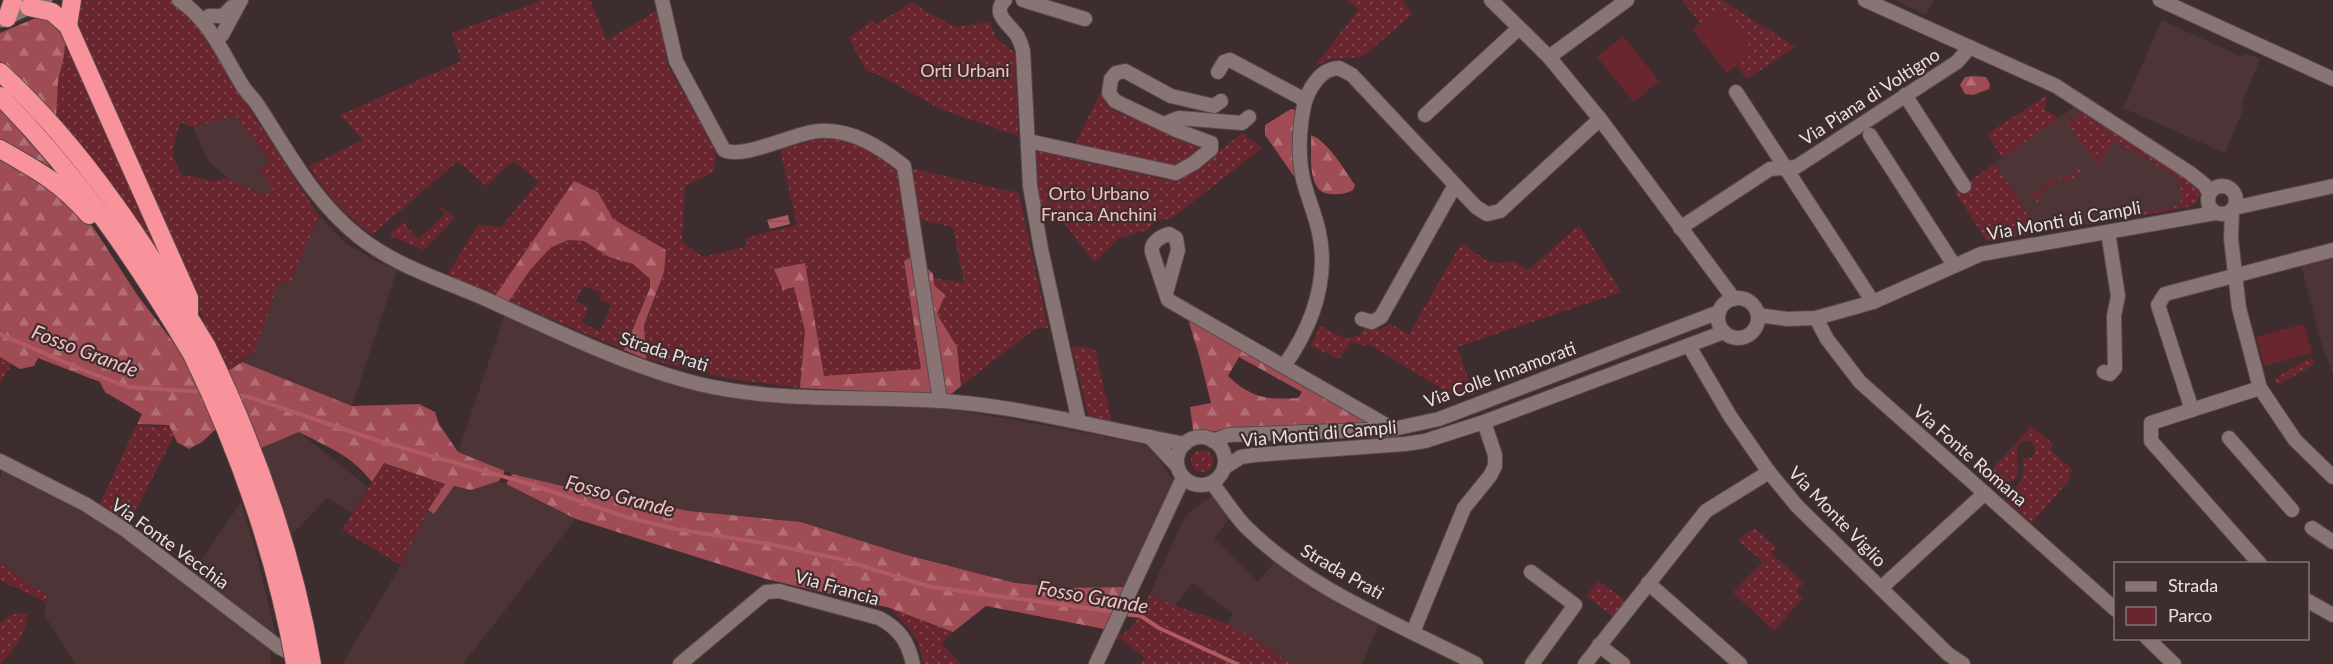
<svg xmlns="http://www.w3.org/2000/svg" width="2333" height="664" font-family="Lato,sans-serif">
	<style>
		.built { fill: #4d3436 }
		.green { fill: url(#green-dots); fill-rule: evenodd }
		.forest { fill: url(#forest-firs); fill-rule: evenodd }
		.pitch { fill: #6a262f }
		.water { fill: url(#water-rules) }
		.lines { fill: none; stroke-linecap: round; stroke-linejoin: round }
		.stream { stroke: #b15a63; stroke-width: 4 }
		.minor-casing { stroke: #574a4a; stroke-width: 16 }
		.highway-casing { stroke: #574a4a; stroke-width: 20 }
		.minor { stroke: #897475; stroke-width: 14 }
		.highway { stroke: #f8929b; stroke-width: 18 }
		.highway-bridge-casing { stroke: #574a4a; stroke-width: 20; stroke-linecap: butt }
		.highway-bridge { stroke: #f8929b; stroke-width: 18 }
		.labels { text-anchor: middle; stroke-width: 4.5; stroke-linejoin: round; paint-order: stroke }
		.park-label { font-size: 18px; fill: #f3c1c4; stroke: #3e2d2e }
		.street-label { font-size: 18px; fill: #eadfdf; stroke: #3e2d2e }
		.water-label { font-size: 20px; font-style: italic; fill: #f3c1c4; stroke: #3e2d2e }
	</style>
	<defs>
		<pattern id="green-dots" width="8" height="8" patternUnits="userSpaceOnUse" patternTransform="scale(1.5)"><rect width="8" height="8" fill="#6a262f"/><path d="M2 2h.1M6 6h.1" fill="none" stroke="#7f454d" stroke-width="1.8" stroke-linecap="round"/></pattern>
		<pattern id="forest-firs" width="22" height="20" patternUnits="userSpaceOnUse" patternTransform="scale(1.5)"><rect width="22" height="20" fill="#a04c55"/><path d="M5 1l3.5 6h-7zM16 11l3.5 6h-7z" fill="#b26e75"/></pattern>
		<pattern id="water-rules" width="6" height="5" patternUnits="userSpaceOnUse" patternTransform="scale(1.5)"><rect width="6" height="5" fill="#b15a63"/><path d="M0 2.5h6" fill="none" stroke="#865156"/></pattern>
	</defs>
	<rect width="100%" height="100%" fill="#3e2d2e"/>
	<g class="built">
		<polygon points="1895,0 1934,0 1925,15"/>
		<polygon points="2162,20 2242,57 2245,53 2260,59 2241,105 2244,107 2225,153 2123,108"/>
		<polygon points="2074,107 2196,183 2200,191 2197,202 2188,207 2039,233 1995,163"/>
		<polygon points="236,116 270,161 259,170 275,191 263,195 228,178 208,161 193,127"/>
		<polygon points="319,216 345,243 376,261 397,270 352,406 242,362 255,351 278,283 290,284"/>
		<polygon points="2333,256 2333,374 2322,346 2301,264"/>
		<polygon points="505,314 722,395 946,408 1148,444 1174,481 1124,587 1063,588 1015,583 903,554 801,522 689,511 571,488 512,474 458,452"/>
		<polygon points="299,432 368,487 352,513 327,498 291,536 261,448"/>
		<polygon points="3,467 67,499 123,533 270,649 271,664 75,664 44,614 48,596 0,564 0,477"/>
		<polygon points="497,480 576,519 463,664 342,664 401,565 428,510 435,513 454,486 471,490"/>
		<polygon points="1216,493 1231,516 1214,539 1258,582 1276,560 1305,582 1336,600 1380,621 1362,664 1290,664 1269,648 1226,625 1233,614 1192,583 1175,606 1150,594 1183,520 1192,510"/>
		<polygon points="241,502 255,548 277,640 193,572"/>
	</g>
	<g class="green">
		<path d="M79 0H170L184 10 202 29 251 111 319 216 290 284 278 283 255 351 227 371 210 337 180 262 79 35 74 13ZM236 116 270 161 259 170 274 191 263 195 228 178 213 181 182 175C169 155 172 143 181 122L193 127Z"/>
		<path d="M543 0H590L607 40 659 9 668 67 715 147 716 161 713 172 685 186 682 242 703 257 747 246 746 238 797 225 780 149 832 136 860 144 897 166 903 178 915 255 904 262 921 369 824 377 805 263 774 270 794 287 805 331 800 388 731 379 646 359 644 325 664 272 666 250 612 219 598 192 575 181 495 296 447 275 478 225 501 227 539 181 513 161 486 186 458 161 372 235C346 215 326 195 309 166L363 140 340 115 461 61 452 33Z"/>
		<polygon points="1347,0 1402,0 1413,14 1362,57 1330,59 1314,67 1359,9"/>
		<polygon points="1682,0 1722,0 1795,47 1747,79 1737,65 1754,52 1720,8 1700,23"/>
		<polygon points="912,2 923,10 956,27 990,22 996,38 1015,53 1018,136 940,109 879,75 866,71 849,38 872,21 877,24"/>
		<polygon points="66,34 170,270 118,191 56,118 58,81"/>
		<polygon points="1100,93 1108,106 1120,114 1206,145 1201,154 1173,168 1075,145"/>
		<polygon points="2047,95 2045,110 2059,118 2002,158 1987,134"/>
		<polygon points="2082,112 2196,183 2200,191 2197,202 2188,207 2105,222 2105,220 2181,205 2180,180 2115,140 2098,165 2067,123"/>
		<path d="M1243 133 1262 148 1171 219 1157 220 1147 230 1119 238 1094 262 1057 214 1040 217 1036 151 1167 180C1195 172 1220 150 1243 133Z"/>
		<polygon points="1995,163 2039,233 1987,241 1955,192"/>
		<path d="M2080 163V174L2066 183 2061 178 2039 194 2042 200 2038 203 2032 194C2039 189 2046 184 2053 180 2065 173 2077 182 2080 163Z"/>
		<polygon points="906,167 1019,193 1048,328 1035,329 961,386 957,347 937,314 933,278 964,283 953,227 915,219"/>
		<polygon points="440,206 455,218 424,250 389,235 403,222 418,239 445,214 438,207"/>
		<path d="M1579 225 1621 292 1457 347 1474 395 1455 397 1367 343 1364 346 1351 342 1339 359 1311 346 1320 326 1346 339 1360 335 1366 325 1382 329 1390 324 1409 334 1461 244C1486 255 1482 268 1513 261L1528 270Z"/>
		<path d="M568 240 584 241 609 257 633 264 650 279V288L624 350 509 301 530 270 550 248ZM583 286 601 293 599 300 611 305 600 331 582 323 588 307 576 302Z"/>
		<polygon points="1083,346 1095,350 1112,423 1089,418 1072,348"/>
		<polygon points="0,357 12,364 0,383"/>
		<polygon points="2311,357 2315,364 2278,385 2274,379"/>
		<polygon points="137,424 158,427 170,425 174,436 128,525 98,508"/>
		<path d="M2031 426 2054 445 2050 450 2073 470 2068 475 2071 478 2032 523 2007 502 2012 496 2008 492C2022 488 2026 471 2022 458H2031L2035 452 2033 443 2025 440 2018 445C2014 457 2022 468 2015 480L1999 484 1988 474Z"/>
		<circle cx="1202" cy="461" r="11"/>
		<polygon points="384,463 445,484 428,510 401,565 342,530"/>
		<polygon points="1754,528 1776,547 1771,553 1804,583 1796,591 1803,598 1774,631 1733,592 1763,562 1738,540"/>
		<polygon points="0,564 48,596 45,602 0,580"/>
		<polygon points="1598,581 1626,601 1613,616 1586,596"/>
		<path d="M1150 594C1177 609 1208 615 1236 628 1255 638 1273 651 1290 664H1141L1145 658 1117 636C1136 632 1142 609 1150 594Z"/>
		<polygon points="890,608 953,632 941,643 961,664 924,664 916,638"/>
		<path d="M26 613C30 628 11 654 0 664V623L10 615Z"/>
	</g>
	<g class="forest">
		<polygon points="45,16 66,34 64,56 58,81 56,118 0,61 0,33 38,17"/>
		<polygon points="1973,76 1986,77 1990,84 1989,89 1973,95 1965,94 1960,85 1965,77"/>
		<polygon points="0,109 47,162 53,173 0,142"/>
		<polygon points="1291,109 1301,111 1298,182 1265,135 1265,125"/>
		<path d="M1311 135C1328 141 1345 171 1355 185L1353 190C1346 194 1339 195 1330 194 1306 193 1312 153 1311 135Z"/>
		<polygon points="0,155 77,208 93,227 136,293 185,358 218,427 202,442 189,449 177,442 169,425 137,424 142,414 105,392 100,382 38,358 34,366 20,369 0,357"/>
		<polygon points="574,181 598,192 613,219 666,250 664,272 644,325 646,359 624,350 650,288 650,279 633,264 609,257 584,241 568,240 550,248 530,270 509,301 495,296"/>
		<polygon points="915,255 933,274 934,285 945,295 937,314 957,347 961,386 950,395 800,388 805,331 794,287 783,290 774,269 805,263 824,376 921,369 904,261"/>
		<path d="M1187 316 1377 427 1231 430 1199 432 1194 437 1190 407 1211 403 1199 355ZM1239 357 1302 392 1298 398C1267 400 1251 398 1228 376Z"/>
		<path d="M242 362 352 406 419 404 435 412 439 424 458 452 505 471 499 481 471 490 454 486 434 514 428 510 445 484 384 463 372 482C350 454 329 448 299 432L261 448 226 372Z"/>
		<polygon points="512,474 571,488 689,511 801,522 903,554 1015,583 1063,588 1124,587 1104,629 986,606 953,632 890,608 766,579 576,519 506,484"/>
	</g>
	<g class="pitch">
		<polygon points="1720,8 1754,52 1727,73 1692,29"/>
		<polygon points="1623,36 1659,81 1634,102 1597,57"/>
		<polygon points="2304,324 2312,353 2264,366 2256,337"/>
	</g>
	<polygon class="water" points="788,215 790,224 770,229 767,220"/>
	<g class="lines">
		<g class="stream">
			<polyline points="0,334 83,370 128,387 204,392"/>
			<polyline points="236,395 249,397 379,441 530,484 626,517 676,529 769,544 840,559 931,587 1117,612"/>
			<polyline points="1124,614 1141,616 1159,628 1237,664"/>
		</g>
		<defs>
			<g id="minor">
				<path d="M179 0C210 20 225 58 244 88 249 95 255 100 259 107 289 153 314 201 358 236 395 266 445 281 488 300 554 330 629 367 699 384 783 404 870 395 955 402 1032 409 1109 430 1185 444"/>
				<path d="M662 0 676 61 724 150C743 160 796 132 819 131 852 129 880 147 904 166L940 401"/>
				<path d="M1005 0C990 14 1011 25 1018 37 1020 41 1022 47 1023 51L1030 186 1041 249 1079 422"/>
				<polyline points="1023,0 1085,19"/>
				<polyline points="1491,0 1549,57 1600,119 1734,299"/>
				<polyline points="1865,0 2056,86 2190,173 2205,185 2209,193"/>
				<polyline points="2160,0 2333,79"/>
				<polyline points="209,16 223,16 232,7"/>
				<polyline points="2,20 45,0"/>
				<polyline points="222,35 241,0"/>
				<polyline points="1549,57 1627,0"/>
				<polyline points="1218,72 1224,62 1230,60 1305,100"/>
				<polyline points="1736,92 1873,302"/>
				<polyline points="1905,95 1964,186"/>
				<polyline points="1425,115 1519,28"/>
				<polyline points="1163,124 1179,118 1242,123 1249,117"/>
				<polyline points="1870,135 1954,265"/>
				<polyline points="1028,141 1176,173 1194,163 1211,149 1211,143 1176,130 1115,101 1109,93 1111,79 1116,73 1125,71 1171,96 1214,106 1221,101"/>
				<circle cx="2222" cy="200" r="14"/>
				<polyline points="2234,208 2333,186"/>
				<polyline points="2232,211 2231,239 2239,308 2260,388 2295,440 2333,477"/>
				<polyline points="1680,228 1770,169 1796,167 1957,62 1970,47"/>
				<path d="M1166 293 1178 250 1176 238 1169 234C1161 236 1150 243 1152 252L1168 300 1393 429"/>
				<circle cx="1738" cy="318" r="20"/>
				<polyline points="1758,315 1787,319 1816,318 1873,302 1981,254 2215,213"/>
				<polyline points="1816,318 1827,339 1860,382 2116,610"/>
				<polyline points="1362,319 1372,322 1381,317 1455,185"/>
				<polyline points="1689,346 1730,416 1769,472 1797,506 1948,654 1963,664"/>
				<path d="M1284 366C1306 335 1322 298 1322 259 1322 228 1310 207 1303 179 1299 161 1299 142 1301 124 1303 110 1304 100 1311 88 1318 77 1325 69 1339 68L1352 75 1476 207 1487 214 1500 211 1600 119"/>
				<polyline points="2104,372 2110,374 2115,368 2114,316 2118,296 2108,232"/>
				<polyline points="2260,388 2151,423 2151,441 2260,564"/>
				<polyline points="2192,410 2158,305 2165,294 2333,250"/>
				<polyline points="1150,437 1177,466"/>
				<circle cx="1201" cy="461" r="24"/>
				<polyline points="2229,438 2292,510"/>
				<polyline points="1213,441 1228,435 1393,429 1439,419 1719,312"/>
				<polyline points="0,461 85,504 124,529 279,647 298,657"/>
				<polyline points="1225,467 1241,457 1254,455 1405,444 1425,441 1484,422 1724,332"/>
				<path d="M1212 483C1223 497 1233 513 1245 526 1309 590 1397 623 1476 664"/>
				<polyline points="2312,528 2333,542"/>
				<polyline points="1531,572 1575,605 1532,664"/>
				<polyline points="1648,583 1740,664"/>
				<polyline points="1881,588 1985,493"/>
				<polyline points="2308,601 2333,615"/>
				<polyline points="1413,632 1464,508 1490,476 1495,466 1495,455 1484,422"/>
				<polyline points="2147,638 2174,664"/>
				<polyline points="1599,645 1623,664"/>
				<path d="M680 664 766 592 779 591 879 618C900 629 908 642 913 664"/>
				<polyline points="1096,664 1183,478"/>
				<polyline points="1585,664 1706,511 1769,472"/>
			</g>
			<g id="highway">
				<polyline points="29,7 52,12 68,26 189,298 189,317"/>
				<polyline points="7,18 13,0"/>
				<polyline points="68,26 72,0"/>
				<path d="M0 72C85 150 148 249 207 347"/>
				<path d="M0 96C78 175 135 259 192 354"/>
				<path d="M0 149C37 170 61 183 89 215"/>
			</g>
		</defs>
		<use href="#minor" class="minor-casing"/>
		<use href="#highway" class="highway-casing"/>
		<use href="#minor" class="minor"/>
		<use href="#highway" class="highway"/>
		<defs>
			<g id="highway-bridge">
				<path d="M207 347C256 448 293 553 312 664"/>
				<path d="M192 354C240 453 276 556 295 664"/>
			</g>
		</defs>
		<use href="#highway-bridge" class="highway-bridge-casing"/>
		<use href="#highway-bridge" class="highway-bridge"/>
	</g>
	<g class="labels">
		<g class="park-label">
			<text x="965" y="77">Orti Urbani</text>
			<text x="1099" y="200">Orto Urbano<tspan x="1099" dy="21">Franca Anchini</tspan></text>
		</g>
		<g class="street-label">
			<text transform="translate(1870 97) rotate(-33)" y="6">Via Piana di Voltigno</text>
			<text transform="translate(2064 221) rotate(-10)" y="6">Via Monti di Campli</text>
			<text transform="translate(664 352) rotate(18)" y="6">Strada Prati</text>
			<text transform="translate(1500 375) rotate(-20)" y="6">Via Colle Innamorati</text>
			<text transform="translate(1319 434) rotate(-5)" y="6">Via Monti di Campli</text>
			<text transform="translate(1970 456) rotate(41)" y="6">Via Fonte Romana</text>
			<text transform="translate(1837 517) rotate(46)" y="6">Via Monte Viglio</text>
			<text transform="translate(170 544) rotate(36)" y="6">Via Fonte Vecchia</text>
			<text transform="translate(1342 572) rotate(30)" y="6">Strada Prati</text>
			<text transform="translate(837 588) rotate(16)" y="6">Via Francia</text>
		</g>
		<g class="water-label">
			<text transform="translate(85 351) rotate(21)" y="7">Fosso Grande</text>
			<text transform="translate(620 496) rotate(15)" y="7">Fosso Grande</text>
			<text transform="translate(1093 597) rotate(10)" y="7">Fosso Grande</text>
		</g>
	</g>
	<rect x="2114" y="562" width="195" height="78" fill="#3e2d2e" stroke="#837475" stroke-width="1.5"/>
	<rect x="2126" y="582" width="30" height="9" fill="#897475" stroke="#837475" stroke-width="1.5"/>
	<text x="2168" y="592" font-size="18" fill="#eadfdf">Strada</text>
	<rect x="2126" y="607" width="30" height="18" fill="#6a262f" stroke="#837475" stroke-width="1.5"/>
	<text x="2168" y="622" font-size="18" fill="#eadfdf">Parco</text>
</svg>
